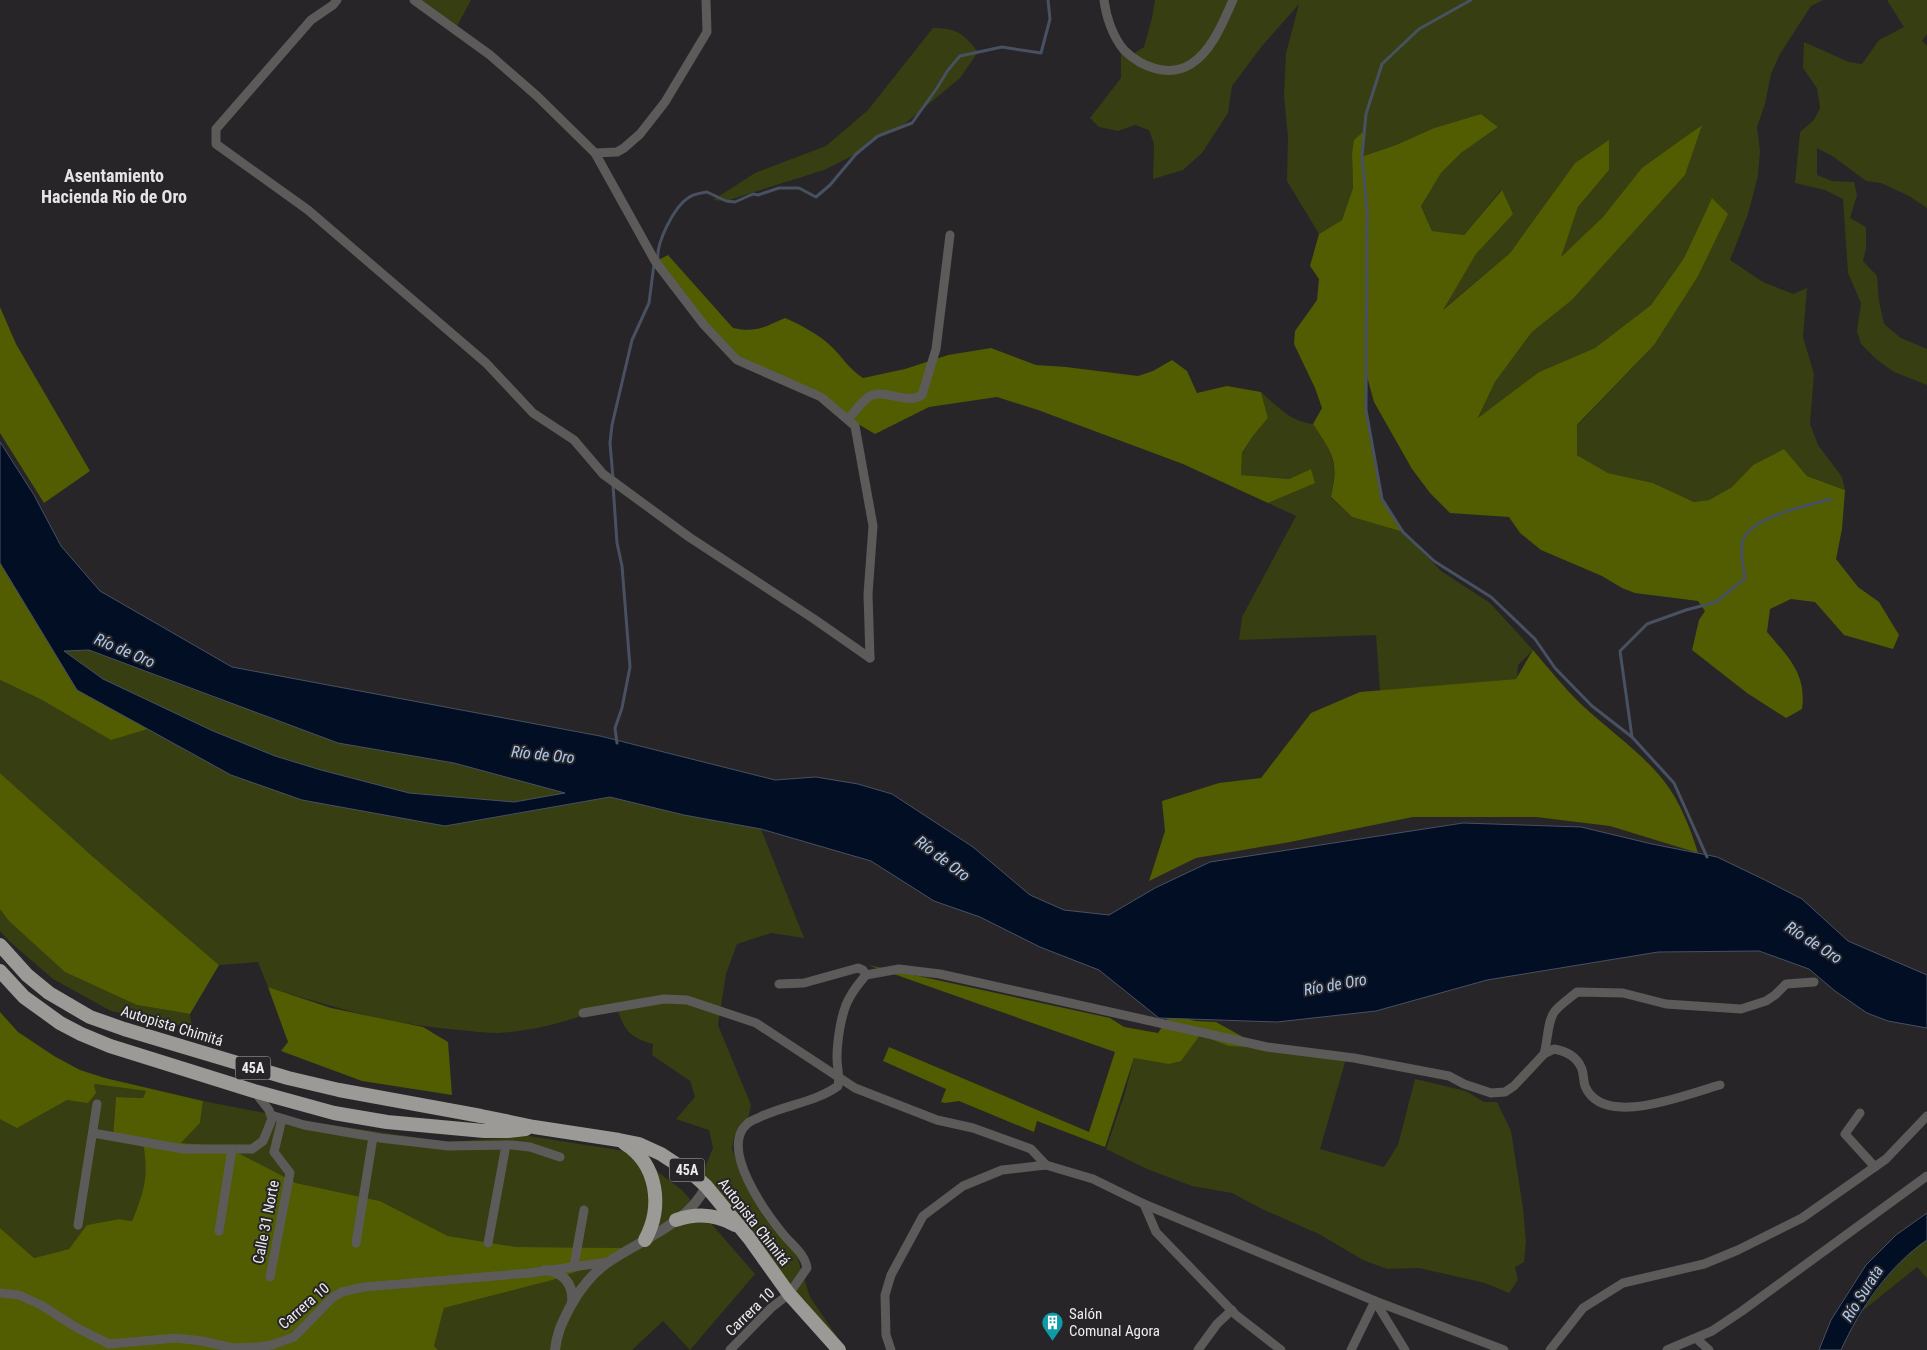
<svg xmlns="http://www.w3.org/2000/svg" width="1927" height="1350" font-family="'Roboto Condensed',sans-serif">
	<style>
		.green { fill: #373e11 }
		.forest { fill: #525c01 }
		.water { fill: #010e24; stroke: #485161; fill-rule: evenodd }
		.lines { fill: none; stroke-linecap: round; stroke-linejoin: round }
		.stream { stroke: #485161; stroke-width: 3 }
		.minor { stroke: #5c5b5a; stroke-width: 9 }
		.tertiary { stroke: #5c5b5a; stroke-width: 10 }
		.trunk { stroke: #9c9a97; stroke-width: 14 }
		.labels { text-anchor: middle; stroke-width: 4; stroke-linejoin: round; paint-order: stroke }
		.shield { fill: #272528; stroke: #b2b0b3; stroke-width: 1 }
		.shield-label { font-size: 14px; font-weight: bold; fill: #edecee }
		.street-label { font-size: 15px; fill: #edecee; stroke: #272528 }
		.poi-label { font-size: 15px; fill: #edecee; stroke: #272528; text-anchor: start }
		.water-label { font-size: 16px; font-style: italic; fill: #abc9f0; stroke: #272528 }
		.quarter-label { font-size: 18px; font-weight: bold; fill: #e6e3e8; stroke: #272528 }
	</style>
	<rect width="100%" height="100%" fill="#272528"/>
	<g class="green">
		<polygon points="419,0 471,0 456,28 434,9"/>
		<polygon points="1155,0 1823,0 1811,6 1780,54 1771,74 1765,104 1757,127 1760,151 1758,176 1748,214 1730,260 1763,282 1793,294 1807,288 1803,337 1814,374 1810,424 1818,445 1842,477 1845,490 1807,476 1784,449 1753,465 1732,487 1709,500 1694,502 1653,483 1608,473 1577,455 1577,426 1654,345 1712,198 1684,258 1651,305 1595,348 1539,372 1478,419 1495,382 1532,332 1572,300 1685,175 1701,125 1560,258 1578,207 1609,170 1575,163 1510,253 1441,311 1476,254 1512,214 1501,190 1464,235 1432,231 1421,205 1441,173 1461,153 1498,127 1481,114 1434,128 1396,145 1362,156 1364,132 1352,154 1353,188 1342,220 1319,234 1287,181 1288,137 1284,96 1286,53 1299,4 1262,46 1232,86 1228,113 1202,153 1183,170 1153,179 1154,144 1149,130 1135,125 1118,131 1099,127 1090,118 1121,78 1121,52 1133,54 1144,47 1152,18"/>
		<polygon points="1887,0 1927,0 1927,34 1922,41 1927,46 1927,208 1909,196 1881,183 1866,181 1834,157 1817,148 1817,175 1832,181 1854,182 1857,195 1850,218 1866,227 1866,249 1863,261 1877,276 1879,301 1884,324 1901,338 1927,349 1927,385 1894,372 1876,359 1861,344 1857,331 1861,303 1848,273 1843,199 1825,190 1795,183 1800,132 1814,120 1820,108 1817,88 1803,68 1804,42 1849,62 1862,64 1879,40 1904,27"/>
		<path d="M933 28C957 28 964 34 978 52L960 78 901 127 878 136 856 154 824 170 726 201 713 200 755 173 826 146 868 110Z"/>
		<path d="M1261 392C1278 407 1290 421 1313 424 1333 455 1338 460 1331 498L1352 517 1403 532 1441 571 1490 603 1533 650 1518 665 1517 679 1380 691 1376 635 1239 640 1242 617 1296 516 1268 503 1294 492 1311 469 1289 479 1240 475 1242 454 1253 436 1268 418Z"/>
		<polygon points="89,650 229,703 566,793 514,802 408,793 321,770 275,756 213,731 103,679 64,651"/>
		<path d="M0 680 42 700 111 739 148 729 231 775 445 826 610 797 684 815 761 829 804 938 771 933 737 944 726 974 718 1025 751 1105 748 1120 734 1136 732 1149 737 1162 784 1230 796 1253 810 1297 846 1350 791 1293 702 1175 713 1148 709 1130 676 1119 695 1097 690 1081 652 1055 653 1044C626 1037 624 1027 615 1004 578 1018 539 1031 498 1033 486 1033 472 1031 460 1030 394 1025 331 1007 268 987L258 962 219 965 91 855 0 773Z"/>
		<polygon points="0,909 8,920 137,1005 190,1014 192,1028 111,1011 53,979 9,941 0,931"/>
		<polygon points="1200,1035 1346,1059 1320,1149 1384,1167 1398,1145 1415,1079 1466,1091 1484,1102 1497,1102 1511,1131 1523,1208 1526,1241 1524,1262 1515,1267 1518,1280 1509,1293 1485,1283 1419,1268 1387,1269 1363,1260 1319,1234 1264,1210 1232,1193 1192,1186 1147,1169 1106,1149 1125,1093 1134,1058"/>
		<path d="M93 1083 146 1091 143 1098 116 1097 113 1137H143C149 1173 146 1187 132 1221L119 1219 88 1225 69 1249 34 1258 0 1228V1100Z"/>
		<polygon points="203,1101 312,1122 447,1142 529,1136 631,1152 682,1190 755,1274 690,1350 663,1321 632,1350 438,1350 434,1346 444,1308 553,1280 640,1248 517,1247 448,1236 380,1201 296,1183 225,1146 181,1143 200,1123"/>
		<path d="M1927 1240V1278L1917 1267 1861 1312C1881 1284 1898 1260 1927 1240Z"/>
	</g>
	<g class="forest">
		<path d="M1481 114 1498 127 1461 153 1441 173 1421 206 1432 231 1464 235 1502 190 1513 214 1476 254 1443 310 1510 253 1575 163 1609 140V170L1578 207 1561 257 1603 217 1642 168 1702 125 1685 175 1572 300 1532 332 1495 382 1478 418 1539 372 1595 348 1651 305 1684 258 1712 198 1728 214 1698 276 1654 345 1577 425V455L1608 473 1653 483 1694 502 1709 500 1732 487 1753 465 1784 449 1807 476 1845 490 1842 529 1836 559 1858 587 1879 602 1899 635 1893 649 1844 635 1815 602 1791 599 1770 609 1767 632C1788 657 1807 674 1802 709L1786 718 1747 693 1692 650 1699 620 1705 611 1698 601 1635 593 1622 588 1602 576 1541 550 1520 533 1509 517 1450 513 1430 493 1412 469 1374 402 1366 373V410L1382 499 1403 532 1352 517 1331 497C1339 460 1333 455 1313 424L1322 408 1315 388 1294 344 1295 331 1317 300 1319 279 1310 266 1319 234 1342 220 1353 188 1352 154 1354 140 1364 131 1363 156 1396 145 1434 128Z"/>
		<path d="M668 255 733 328C757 333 764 327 785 318 803 326 818 334 832 347 843 358 850 370 863 378L905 369 948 355 991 348 1036 365 1066 367 1138 376 1153 371 1172 360 1187 371 1197 393 1227 386 1261 392 1268 418 1253 436 1242 453 1241 475 1289 479 1311 469 1315 483 1268 503 1183 464 1038 410 997 397 929 407 875 434 858 424 822 397 740 358 707 323 658 260Z"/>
		<polygon points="0,307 16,344 90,471 44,503 0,433"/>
		<polygon points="0,563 77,690 148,729 111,740 42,700 0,680"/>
		<path d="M1533 650C1549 669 1565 689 1583 706 1610 731 1641 752 1664 781 1680 801 1691 830 1698 853L1610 826 1536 817H1413L1290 842 1196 858 1149 881 1165 831 1162 801 1219 783 1261 778 1311 713 1360 692 1516 679Z"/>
		<polygon points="0,773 91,855 219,965 190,1014 137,1005 65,972 8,920 0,909"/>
		<polygon points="868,965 1110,1018 1124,1027 1158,1033 1171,1013 1195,1021 1216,1022 1263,1048 1229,1046 1200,1035 1181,1061 1169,1064 1134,1058 1105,1147 1037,1121 1034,1132 959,1101 945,1103 941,1102 946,1089 883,1061 889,1047 1089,1132 1115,1052"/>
		<polygon points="268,987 331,1008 423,1027 448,1042 452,1095 362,1081 281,1051 288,1042"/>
		<path d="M0 1012 18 1032 54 1056 80 1070 105 1078 203 1101 200 1123 181 1143 225 1146 296 1183 380 1201 448 1236 517 1247 642 1248 553 1280 444 1308 434 1346 438 1350H0V1228L34 1258 69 1249 87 1225 119 1219 132 1221C146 1187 149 1173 142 1137H113L116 1097 143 1098 146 1091 95 1084 94 1085 96 1093 88 1103 67 1100 17 1128 0 1119Z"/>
	</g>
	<g class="water">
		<path d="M0 442 34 495 61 546 100 591 232 667 600 736 775 780 816 777 858 784 892 794 973 847 1030 895 1064 910 1109 915 1155 888 1210 862 1463 823 1581 827 1652 844 1717 857 1765 880 1802 899 1848 941 1927 975V1028L1888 1021 1867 1013 1835 991 1809 969 1759 951 1658 952 1487 980 1376 1011 1277 1022 1159 1018 1099 970 1040 947 980 917 934 901 871 861 761 829 684 815 610 797 445 826 302 800 231 775 77 690 0 563ZM89 650 338 743 454 763 565 793 514 802 409 793 321 770 275 756 213 731 103 679 64 651Z"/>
		<path d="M1927 1213V1240C1889 1266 1860 1308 1841 1350H1819L1831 1320 1866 1265 1896 1235Z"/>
	</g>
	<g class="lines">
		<g class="stream">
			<polyline points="1471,0 1419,29 1382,64 1366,114 1362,156 1367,212 1366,410 1382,499 1403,532 1434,561 1491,597 1535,639 1555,668 1592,706 1632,737 1674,783 1707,857"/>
			<path d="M658 259C656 243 674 207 688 198 693 194 701 193 707 192L726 201 735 202 753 194 758 195 779 188H799L816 197 830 185 856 154 878 136 912 123 937 88 948 70 960 56 1002 47 1041 53 1050 19 1048 0"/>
			<polyline points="613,478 610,443 612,425 632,340 649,303 654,264"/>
			<polyline points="613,485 617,543 622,566 630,667 622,708 615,728 617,743"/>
			<path d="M1632 737 1620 651 1647 624 1686 610 1716 602 1745 578C1744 568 1739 550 1743 540 1751 517 1808 505 1831 499"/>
		</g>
		<g class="minor">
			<polyline points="337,0 333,5 311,20 216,129 216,144 308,210 486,363 533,413 574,440 603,474 689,537 814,619 870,658"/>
			<polyline points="414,0 490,55 537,96 595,153 655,261 704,325 737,360 821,397 855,426 873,526 868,594 870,658"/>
			<path d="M1104 0C1106 17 1113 37 1124 50 1141 67 1169 78 1191 64 1212 51 1223 22 1233 0"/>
			<polyline points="595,153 617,152 624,148 640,134 665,102 707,32 706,0"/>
			<path d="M848 419C854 413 860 404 867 398 882 386 906 406 922 395L936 349 950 235"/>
			<path d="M779 984 804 983 858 968 863 970 866 975 899 969 940 974 1267 1047 1354 1058 1449 1076 1464 1084 1491 1093 1505 1092 1514 1086 1544 1054 1554 1049C1565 1051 1576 1056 1581 1067 1584 1073 1583 1080 1585 1086 1603 1130 1689 1093 1720 1085"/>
			<polyline points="583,1013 664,999 687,1000 756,1023 855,1088 937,1120 973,1128 1031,1149 1046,1165"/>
			<path d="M1544 1054C1548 1041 1547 1021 1555 1011 1561 1004 1570 998 1577 992L1623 993 1666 1004 1741 1009 1766 1001 1775 995 1786 984 1814 982"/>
			<polyline points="1860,1113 1845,1134 1875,1167"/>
			<polyline points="271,1115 304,1125 380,1138 448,1146 512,1145 530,1147 560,1157"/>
			<polyline points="93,1133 183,1149 252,1149 263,1141 272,1119 269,1110 254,1091"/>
			<polyline points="1144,1204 1156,1232 1236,1315 1281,1350"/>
			<polyline points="78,1225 97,1104"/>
			<polyline points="219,1231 232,1149"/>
			<polyline points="356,1243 373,1137"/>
			<polyline points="488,1243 506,1145"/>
			<polyline points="574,1266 584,1210"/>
			<polyline points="270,1277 290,1173 274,1152 282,1119"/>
			<polyline points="0,1293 19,1295 41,1305 77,1328 109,1344 176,1338 202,1341 233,1348 257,1347 272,1345 294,1337 333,1297 342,1292 364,1287 530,1273 608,1262"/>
			<polyline points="1375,1301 1405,1350"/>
			<polyline points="1697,1339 1709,1350"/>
			<path d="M730 1350 771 1308 789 1294 807 1268C805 1254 792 1245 783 1234 766 1213 719 1149 747 1124 750 1121 756 1119 760 1117 785 1105 816 1102 838 1086 840 1076 837 1068 837 1058 837 1042 841 1011 850 997 854 989 860 982 866 975"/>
			<polyline points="891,1350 886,1335 885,1295 891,1275 923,1216 963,1186 1002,1170 1046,1165 1093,1179 1144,1204 1375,1301 1504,1350"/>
			<polyline points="1198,1350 1217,1324 1232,1310"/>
			<polyline points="1351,1350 1375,1301"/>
			<polyline points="1550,1350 1583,1308 1623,1283 1704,1264 1738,1250 1802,1218 1886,1159 1927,1116"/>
			<polyline points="1667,1350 1712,1331 1742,1311 1927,1176"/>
		</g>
		<g class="tertiary">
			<path d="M545 1270C563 1271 574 1285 572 1303"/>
			<path d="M555 1350C557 1332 562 1323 570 1307 580 1289 593 1272 610 1261 641 1240 690 1222 706 1186"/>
		</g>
		<g class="trunk">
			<polyline points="0,945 27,975 49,993 90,1017 124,1029 288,1078 339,1090 481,1116 534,1127 619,1140 639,1144 661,1154 696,1177 706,1186 749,1238 789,1294 839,1350"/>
			<polyline points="0,971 24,997 60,1023 81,1034 110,1046 254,1091 334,1113 387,1122 484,1131 508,1131 526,1129"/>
			<path d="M624 1143C658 1164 663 1207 645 1240"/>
			<path d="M676 1220C696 1213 716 1214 735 1225"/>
		</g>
	</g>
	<defs>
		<symbol id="building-pin" viewBox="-11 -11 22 30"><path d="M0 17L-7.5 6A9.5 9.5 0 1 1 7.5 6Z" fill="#0f9aa8" stroke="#272528"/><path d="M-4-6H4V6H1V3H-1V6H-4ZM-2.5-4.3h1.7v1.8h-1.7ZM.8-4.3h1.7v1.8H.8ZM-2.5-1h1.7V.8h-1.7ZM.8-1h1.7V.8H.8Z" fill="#fff"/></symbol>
	</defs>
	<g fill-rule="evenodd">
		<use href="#building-pin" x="1040" y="1310" width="25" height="34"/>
	</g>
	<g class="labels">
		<g class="shield">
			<rect x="235.5" y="1056.5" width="35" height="23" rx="4"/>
			<rect x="669.5" y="1158.5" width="35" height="23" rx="4"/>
		</g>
		<g class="shield-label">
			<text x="253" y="1073">45A</text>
			<text x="687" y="1175">45A</text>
		</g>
		<g class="street-label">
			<text transform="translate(172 1026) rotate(17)" y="5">Autopista Chimitá</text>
			<text transform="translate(266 1222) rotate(-79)" y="5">Calle 31 Norte</text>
			<text transform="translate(754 1222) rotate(52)" y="5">Autopista Chimitá</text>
			<text transform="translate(304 1306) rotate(-41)" y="5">Carrera 10</text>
			<text transform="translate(750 1312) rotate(-44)" y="5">Carrera 10</text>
		</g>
		<g class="poi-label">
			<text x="1069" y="1319">Salón<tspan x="1069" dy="17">Comunal Agora</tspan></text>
		</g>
		<g class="water-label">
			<text transform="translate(125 650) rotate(23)" y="6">Río de Oro</text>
			<text transform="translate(543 754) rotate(6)" y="6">Río de Oro</text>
			<text transform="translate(943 858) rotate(37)" y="6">Río de Oro</text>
			<text transform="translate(1814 942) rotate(33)" y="6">Río de Oro</text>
			<text transform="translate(1335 984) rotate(-10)" y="6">Río de Oro</text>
			<text transform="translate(1862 1293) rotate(-58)" y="6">Río Surata</text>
		</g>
		<g class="quarter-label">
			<text x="114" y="182">Asentamiento<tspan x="114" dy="21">Hacienda Rio de Oro</tspan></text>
		</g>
	</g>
</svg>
